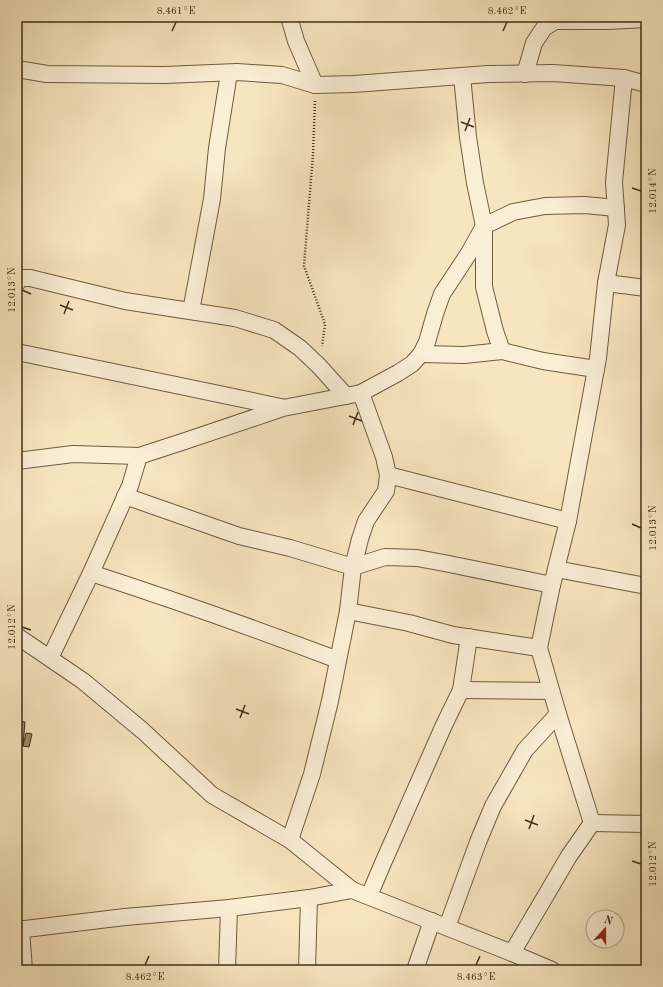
<svg xmlns="http://www.w3.org/2000/svg" width="663" height="987" font-family="'Old Standard TT',serif">
	<style>
		.building { fill: #9f8e6e; stroke: #402f16 }
		.lines { fill: none; stroke-linecap: round; stroke-linejoin: round }
		.minor-casing { stroke: #6e5c40; stroke-width: 18 }
		.path { stroke: #402f16; stroke-width: 2.5; stroke-dasharray: 1 2; stroke-linecap: butt }
		.minor { stroke: #faeed5; stroke-width: 16 }
		.ticks { fill: none; stroke: #402f16; stroke-width: 1.5 }
		.neatline { fill: none; stroke: #402f16; stroke-width: 1.5 }
		.ticks-label { font-size: 10px; text-anchor: middle; fill: #402f16 }
	</style>
	<rect width="100%" height="100%" fill="#f7e5bf"/>
	<filter id="stains"><feTurbulence type="fractalNoise" baseFrequency=".005" numOctaves="4"/><feColorMatrix values="0 0 0 0 .2 0 0 0 0 .09 0 0 0 0 .02 0 0 0 .5 -.17"/></filter>
	<radialGradient id="worn" r=".72"><stop offset=".6" stop-color="#630" stop-opacity="0"/><stop offset="1" stop-color="#630" stop-opacity=".3"/></radialGradient>
	<g class="building">
		<polygon points="17,720 25,722 23,746 21,748 17,748"/>
		<polygon points="26,733 32,734 29,747 23,746"/>
	</g>
	<g class="lines">
		<defs>
			<g id="minor">
				<polyline points="289,17 296,41 315,85"/>
				<polyline points="17,69 47,74 164,75 237,72 282,75 315,85 354,84 488,74 553,73 624,78 646,84"/>
				<polyline points="525,74 534,43 544,28 555,21 608,21 646,19"/>
				<polyline points="462,76 468,137 475,183 484,226 484,287 495,331 502,351"/>
				<polyline points="17,283 19,280 24,278 30,278 125,301 235,318 274,330 300,348 319,366 346,396"/>
				<polyline points="606,283 646,288"/>
				<polyline points="191,311 212,199 217,148 229,73"/>
				<polyline points="17,352 281,407"/>
				<polyline points="421,354 464,355 502,351 543,361 596,369"/>
				<polyline points="17,461 73,454 139,456 185,441 283,408 361,393 398,373 412,364 421,354 427,342 435,314 442,294 469,253 484,226 513,212 545,206 585,205 616,208"/>
				<polyline points="388,475 568,521"/>
				<polyline points="125,496 239,536 290,548 353,567 385,557 417,558 444,563 552,585"/>
				<polyline points="556,569 646,586"/>
				<path d="M91 573C174 600 256 629 338 660"/>
				<polyline points="348,611 409,623 453,635 539,648"/>
				<polyline points="17,636 83,681 143,731 212,795 290,840 352,890"/>
				<polyline points="50,658 91,573 130,486 139,456"/>
				<polyline points="461,690 551,691"/>
				<polyline points="592,823 558,714 539,648 552,585 568,521 598,358 606,283 617,225 614,182 624,78"/>
				<polyline points="592,823 646,824"/>
				<polyline points="290,840 312,774 330,701 348,611 353,567 360,539 366,521 386,491 388,475 384,457 361,393"/>
				<polyline points="369,896 383,863 444,725 461,690 469,637"/>
				<polyline points="447,927 478,842 493,806 525,750 558,714"/>
				<polyline points="21,929 24,970"/>
				<polyline points="17,930 125,917 229,908 309,898 352,890 512,953 552,970"/>
				<polyline points="512,953 569,856 592,823"/>
				<polyline points="227,970 229,908"/>
				<polyline points="307,970 309,898"/>
				<polyline points="415,970 432,921"/>
			</g>
		</defs>
		<use href="#minor" class="minor-casing"/>
		<polyline class="path" points="315,101 313,154 304,266 325,324 322,346"/>
		<use href="#minor" class="minor"/>
	</g>
	<path class="ticks" d="M172 31 176 22M503 31 507 22M461 122 474 127M465 131 470 118M632 188 641 191M22 290 31 294M60 305 73 310M64 314 69 301M349 416 362 421M353 425 358 412M632 524 641 528M22 627 31 630M236 709 249 714M240 718 245 705M525 820 538 825M529 829 534 815M632 861 641 864M145 965 149 956M476 965 480 956"/>
	<rect width="663" height="987" fill="none" stroke="#f7e5bf" stroke-width="44"/>
	<g transform="translate(605 929) rotate(21)"><circle r="19" fill="#faeed5" stroke="#b0a289"/>
	<path d="M0-3L7 15L0 10L-7 15Z" fill="#8f2418"/>
	<text y="-6" font-size="11" font-weight="bold" text-anchor="middle" fill="#402f16">N</text>
	</g>
	<rect x="22" y="22" width="619" height="943" class="neatline"/>
	<g class="ticks-label">
		<text x="176" y="14">8.461°E</text>
		<text x="507" y="14">8.462°E</text>
		<text transform="translate(652 191) rotate(-90)" y="4">12.014°N</text>
		<text transform="translate(11 290) rotate(-90)" y="4">12.013°N</text>
		<text transform="translate(652 528) rotate(-90)" y="4">12.013°N</text>
		<text transform="translate(11 627) rotate(-90)" y="4">12.012°N</text>
		<text transform="translate(652 864) rotate(-90)" y="4">12.012°N</text>
		<text x="145" y="980">8.462°E</text>
		<text x="476" y="980">8.463°E</text>
	</g>
	<rect width="100%" height="100%" filter="url(#stains)"/>
	<rect width="100%" height="100%" fill="url(#worn)"/>
</svg>
